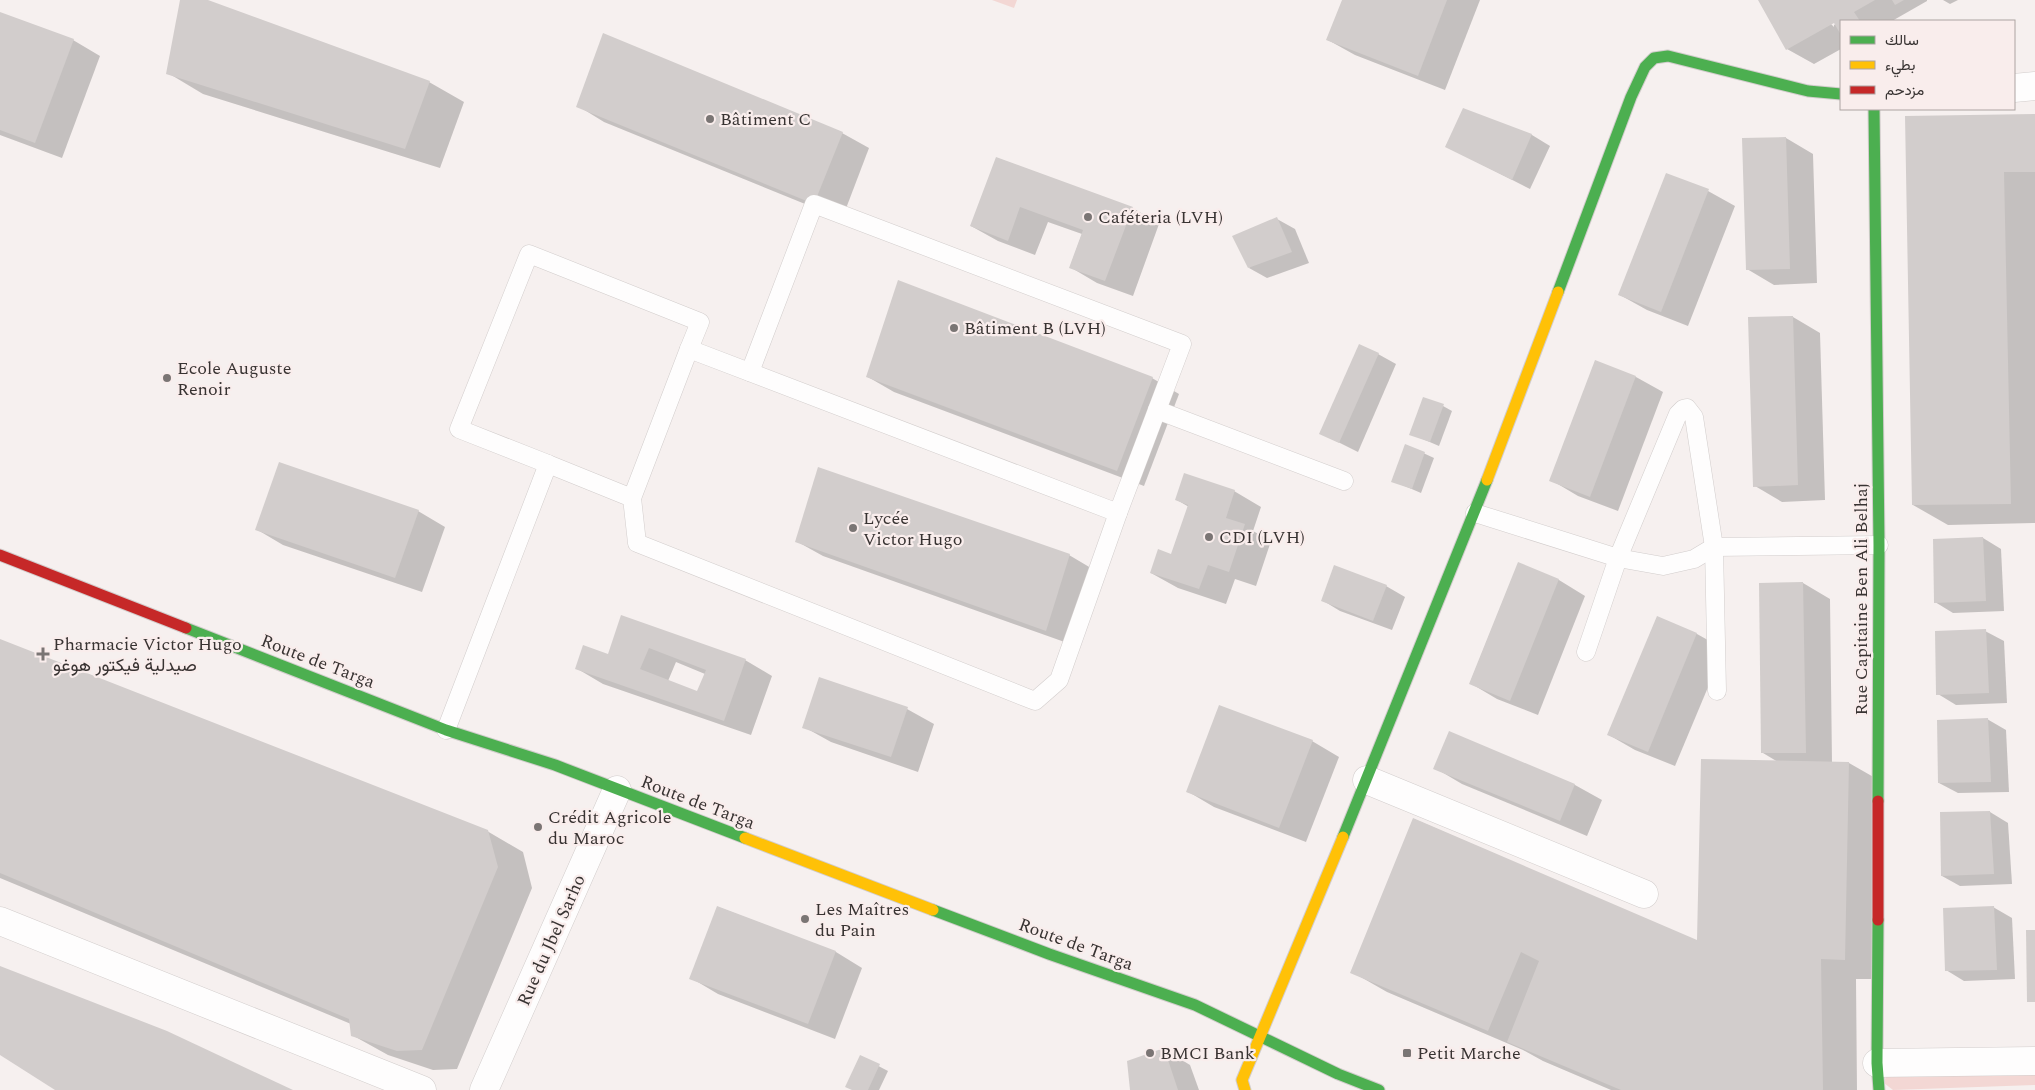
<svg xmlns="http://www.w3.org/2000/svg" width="2035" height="1090" font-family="Spectral,Vazirmatn,serif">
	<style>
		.green { fill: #f3d7d4 }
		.shadow { fill: #0003; fill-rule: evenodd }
		.building { fill: #d2cdcc; fill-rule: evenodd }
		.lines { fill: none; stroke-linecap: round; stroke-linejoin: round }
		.lane-casing { stroke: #d2cdcc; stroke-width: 19 }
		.street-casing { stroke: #d2cdcc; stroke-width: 29 }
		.fast-casing { stroke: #d2cdcc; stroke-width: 13 }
		.slow-casing { stroke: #d2cdcc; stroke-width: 13 }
		.jam-casing { stroke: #d2cdcc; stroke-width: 13 }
		.lane { stroke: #fefdfd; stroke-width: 18 }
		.street { stroke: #fefdfd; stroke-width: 28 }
		.fast { stroke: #4caf50; stroke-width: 11 }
		.slow { stroke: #ffc107; stroke-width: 11 }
		.jam { stroke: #c62828; stroke-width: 11 }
		.poi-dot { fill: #7a7574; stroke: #f9edec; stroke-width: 2 }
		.labels { text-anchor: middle; stroke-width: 4.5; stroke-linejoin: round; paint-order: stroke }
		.poi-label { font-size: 18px; fill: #383332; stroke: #f9edec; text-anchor: start }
		.street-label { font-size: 18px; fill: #383332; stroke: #f9edec }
	</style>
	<rect width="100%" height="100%" fill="#f6f0ef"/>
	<g class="green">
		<polygon points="992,0 1017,0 1014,8"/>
		<polygon points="2035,1069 2035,1085 1893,1090 1884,1083 1886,1076"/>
	</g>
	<g class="shadow">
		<polygon points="181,0 205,0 429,82 464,102 440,168 203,94 168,73"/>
		<polygon points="1343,0 1480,0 1445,90 1355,55 1328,40"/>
		<path d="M1760 0H1927V1L1892 21H1841V49L1814 64 1787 49ZM1840 21 1834 25V27L1830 23Z"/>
		<polygon points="1943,0 1958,0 1950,4"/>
		<polygon points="0,13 73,40 100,56 62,158 0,135"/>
		<polygon points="578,106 842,133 869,148 842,219 604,122"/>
		<polygon points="1464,110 1532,135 1550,146 1530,189 1446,146"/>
		<polygon points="2035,115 2035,523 1948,525 1913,505 1906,117"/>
		<polygon points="1786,138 1813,154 1817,283 1774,285 1747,269 1744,139"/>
		<polygon points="997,158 1133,208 1159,224 1133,296 1097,283 1070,267 1082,234 1048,222 1035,255 998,241 971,226"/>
		<polygon points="1708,191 1735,206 1688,326 1647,310 1620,295"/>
		<polygon points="1277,219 1295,229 1309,263 1267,278 1249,268"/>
		<polygon points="1793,317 1820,333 1825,500 1782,502 1755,486"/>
		<polygon points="1378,354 1396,364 1358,452 1320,433"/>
		<polygon points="1596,362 1636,377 1663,392 1618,511 1578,496 1551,480"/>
		<polygon points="868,377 1152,378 1179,394 1144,486 894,392"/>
		<polygon points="1443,406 1452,411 1439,446 1411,434"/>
		<polygon points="1406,445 1434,458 1421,493 1393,481"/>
		<polygon points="1234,491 1261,507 1253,531 1271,541 1256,586 1235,579 1226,604 1178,588 1151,573 1172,555 1189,507 1177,500"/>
		<polygon points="418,511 445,527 422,592 283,545 256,529"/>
		<polygon points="1983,538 2001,549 2004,611 1953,613 1935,602"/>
		<polygon points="796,541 1069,555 1096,571 1073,645 823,556"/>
		<polygon points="1518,564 1559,580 1585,596 1538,715 1497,699 1470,683"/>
		<polygon points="1803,583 1830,599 1832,763 1849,763 1884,783 1879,979 1856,979 1857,1090 1611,1090 1543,1061 1523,1050 1387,992 1352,972 1414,819 1698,942 1778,762 1763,753"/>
		<polygon points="1386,586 1405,597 1392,630 1340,611 1322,600"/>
		<path d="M622 617 745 660 772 676 751 735 603 684 576 668 609 656ZM676 662 705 674 698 693 668 681Z"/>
		<polygon points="1657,618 1697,634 1724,649 1675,766 1635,750 1609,735"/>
		<polygon points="1985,631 2004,641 2007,703 1956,705 1938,694"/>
		<polygon points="0,641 487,831 523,852 532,888 457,1069 433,1070 388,1055 352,1035 351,1024 0,878"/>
		<polygon points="907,709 934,724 918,772 831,742 804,727"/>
		<polygon points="1987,719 2006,730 2009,792 1958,793 1939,783"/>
		<polygon points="1449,733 1575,785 1602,800 1587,836 1462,784 1435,768"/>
		<polygon points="1312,741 1339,757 1306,842 1214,807 1187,791"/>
		<polygon points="1990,812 2008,823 2012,884 1960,886 1942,876 1941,814"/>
		<polygon points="718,907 836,952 862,968 835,1039 718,994 691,978"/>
		<polygon points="1993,907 2012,918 2015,979 1964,981 1946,970"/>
		<polygon points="1164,1049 1190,1065 1199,1090 1131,1090"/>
		<polygon points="861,1057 888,1071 879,1090 853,1090"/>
	</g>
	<g class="building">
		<polygon points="180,0 208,0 430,81 405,149 166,74"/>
		<polygon points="1342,0 1447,0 1418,76 1326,40"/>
		<polygon points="1758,0 1875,0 1854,12 1860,21 1841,21 1841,35 1834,23 1786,50"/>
		<polygon points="1892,0 1904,0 1895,5"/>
		<polygon points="0,12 74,39 35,143 0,130"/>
		<polygon points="603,33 843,132 814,204 576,107"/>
		<polygon points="1463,108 1532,134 1512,180 1445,147"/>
		<polygon points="2035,114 2035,172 2004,172 2011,504 1912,505 1905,116"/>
		<polygon points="1786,137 1790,269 1746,270 1742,138"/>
		<polygon points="996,157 1133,207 1105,281 1069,268 1083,230 1020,207 1008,241 970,226"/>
		<polygon points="1666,173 1709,189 1661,312 1618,295"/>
		<polygon points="1277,217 1292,252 1248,268 1232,236"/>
		<polygon points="898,280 1153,377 1117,471 866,377"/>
		<polygon points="1793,316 1798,485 1753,487 1748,317"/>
		<polygon points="1359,344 1379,353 1339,443 1319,434"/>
		<polygon points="1595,360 1636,376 1590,497 1549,481"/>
		<polygon points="1423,397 1444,404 1430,442 1409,435"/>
		<polygon points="1405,444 1425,452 1412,489 1391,482"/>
		<polygon points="279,462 419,510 395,578 255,530"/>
		<polygon points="818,467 1070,554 1046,631 795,542"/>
		<polygon points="1184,473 1235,490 1226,518 1245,524 1229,572 1208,565 1199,589 1150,573 1158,549 1171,554 1188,505 1175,500"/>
		<polygon points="1983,537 1986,601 1934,603 1933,539"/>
		<polygon points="1518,562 1559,579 1510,701 1469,684"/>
		<polygon points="1334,565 1387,585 1373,621 1321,601"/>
		<polygon points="1803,582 1806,753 1761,753 1759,583"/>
		<path d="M621 615 746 659 724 721 575 669 583 645 608 654ZM649 648 706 670 697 691 640 669Z"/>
		<polygon points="1657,616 1697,633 1648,752 1607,735"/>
		<polygon points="1986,629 1989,693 1936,695 1935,631"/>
		<polygon points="0,639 488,830 498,867 422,1050 397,1051 351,1036 349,1019 0,873"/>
		<polygon points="819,677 908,707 891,757 802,728"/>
		<polygon points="1219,705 1313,740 1279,828 1186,792"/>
		<polygon points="1988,718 1991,782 1938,783 1937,720"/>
		<polygon points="1449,731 1575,784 1560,821 1433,769"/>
		<polygon points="1701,759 1849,762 1845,960 1821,959 1823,1090 1621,1090 1507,1042 1539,961 1521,952 1488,1031 1350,973 1413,818 1697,940"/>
		<polygon points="1990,811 1994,874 1941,876 1940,812"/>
		<polygon points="717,906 836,951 808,1024 689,979"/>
		<polygon points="1994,906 1997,970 1945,971 1943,908"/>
		<polygon points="2026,930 2035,930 2035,1002 2027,1002"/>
		<polygon points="0,966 167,1031 293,1090 55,1090 0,1055"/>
		<polygon points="1164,1048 1178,1090 1130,1090 1127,1061"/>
		<polygon points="860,1055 880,1064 868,1090 852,1090 845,1087"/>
	</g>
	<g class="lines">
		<defs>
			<g id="lane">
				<polyline points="750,372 814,204 1182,344 1157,410"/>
				<polyline points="548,464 459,429 529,254 700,322 689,349"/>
				<polyline points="632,498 637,543 1035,701 1059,680 1118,513"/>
				<polyline points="1475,513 1618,558 1663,566 1694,559 1714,547 1879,545"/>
				<polyline points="1586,652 1618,558 1678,414 1683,409 1687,408 1694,417 1714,547 1717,691"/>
				<polyline points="446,730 548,464 632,498 689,349 1118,513 1157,410 1344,481"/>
			</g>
			<g id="street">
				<polyline points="2014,88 2035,86"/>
				<polyline points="1367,780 1644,894"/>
				<polyline points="0,921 422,1090"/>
				<polyline points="1877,1063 2035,1061"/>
				<polyline points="484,1090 617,790"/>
			</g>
			<g id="fast">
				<polyline points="1874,109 1879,545 1878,801"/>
				<polyline points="1558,292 1631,97 1645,67 1654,58 1668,56 1808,91 1841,94"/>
				<polyline points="186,628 446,730 555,765 745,838"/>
				<polyline points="1343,837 1487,480"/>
				<polyline points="933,910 1049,954 1195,1005 1338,1074 1379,1090"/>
				<polyline points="1878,920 1877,1063 1879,1090"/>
			</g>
			<g id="slow">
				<polyline points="1487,480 1558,292"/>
				<polyline points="745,838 933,910"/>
				<polyline points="1245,1090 1242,1080 1343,837"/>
			</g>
			<g id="jam">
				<polyline points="0,555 186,628"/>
				<polyline points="1878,920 1878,801"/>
			</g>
		</defs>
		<use href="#lane" class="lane-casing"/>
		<use href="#street" class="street-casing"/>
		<use href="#fast" class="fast-casing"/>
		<use href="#slow" class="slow-casing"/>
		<use href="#jam" class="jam-casing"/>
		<use href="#lane" class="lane"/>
		<use href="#street" class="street"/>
		<use href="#fast" class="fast"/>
		<use href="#slow" class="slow"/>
		<use href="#jam" class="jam"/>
	</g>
	<g class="poi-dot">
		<circle cx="710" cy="119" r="5"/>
		<circle cx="1088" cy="217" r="5"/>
		<circle cx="954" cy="328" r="5"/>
		<circle cx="167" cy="378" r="5"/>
		<circle cx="853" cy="528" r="5"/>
		<circle cx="1209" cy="537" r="5"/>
		<path d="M40.5 646.5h5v5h5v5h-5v5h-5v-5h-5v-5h5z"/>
		<circle cx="538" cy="827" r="5"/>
		<circle cx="805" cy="919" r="5"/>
		<circle cx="1150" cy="1053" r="5"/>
		<rect x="1402" y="1048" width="10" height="10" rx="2.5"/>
	</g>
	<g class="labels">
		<g class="poi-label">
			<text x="720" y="125">Bâtiment C</text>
			<text x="1098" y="223">Caféteria (LVH)</text>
			<text x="964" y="334">Bâtiment B (LVH)</text>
			<text x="177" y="374">Ecole Auguste<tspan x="177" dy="21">Renoir</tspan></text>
			<text x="863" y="524">Lycée<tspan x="863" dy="21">Victor Hugo</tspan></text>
			<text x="1219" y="543">CDI (LVH)</text>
			<text x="53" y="650">Pharmacie Victor Hugo<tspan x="53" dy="21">صيدلية فيكتور هوغو</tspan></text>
			<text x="548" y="823">Crédit Agricole<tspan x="548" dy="21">du Maroc</tspan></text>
			<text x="815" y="915">Les Maîtres<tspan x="815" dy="21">du Pain</tspan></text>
			<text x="1160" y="1059">BMCI Bank</text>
			<text x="1417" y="1059">Petit Marche</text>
		</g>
		<g class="street-label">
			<text transform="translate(1861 599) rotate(-90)" y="6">Rue Capitaine Ben Ali Belhaj</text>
			<text transform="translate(318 661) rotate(21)" y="6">Route de Targa</text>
			<text transform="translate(698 802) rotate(21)" y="6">Route de Targa</text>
			<text transform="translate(551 940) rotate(-66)" y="6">Rue du Jbel Sarho</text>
			<text transform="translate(1076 944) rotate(20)" y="6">Route de Targa</text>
		</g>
	</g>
	<rect x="1840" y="20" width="175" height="90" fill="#f9edec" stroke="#aca3a2"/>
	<rect x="1850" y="36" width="25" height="8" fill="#4caf50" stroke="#aca3a2"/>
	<text x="1885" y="45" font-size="15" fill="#383332">سالك</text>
	<rect x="1850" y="61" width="25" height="8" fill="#ffc107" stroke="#aca3a2"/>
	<text x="1885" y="70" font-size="15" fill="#383332">بطيء</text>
	<rect x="1850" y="86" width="25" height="8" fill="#c62828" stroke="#aca3a2"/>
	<text x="1885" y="95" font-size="15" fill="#383332">مزدحم</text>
</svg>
